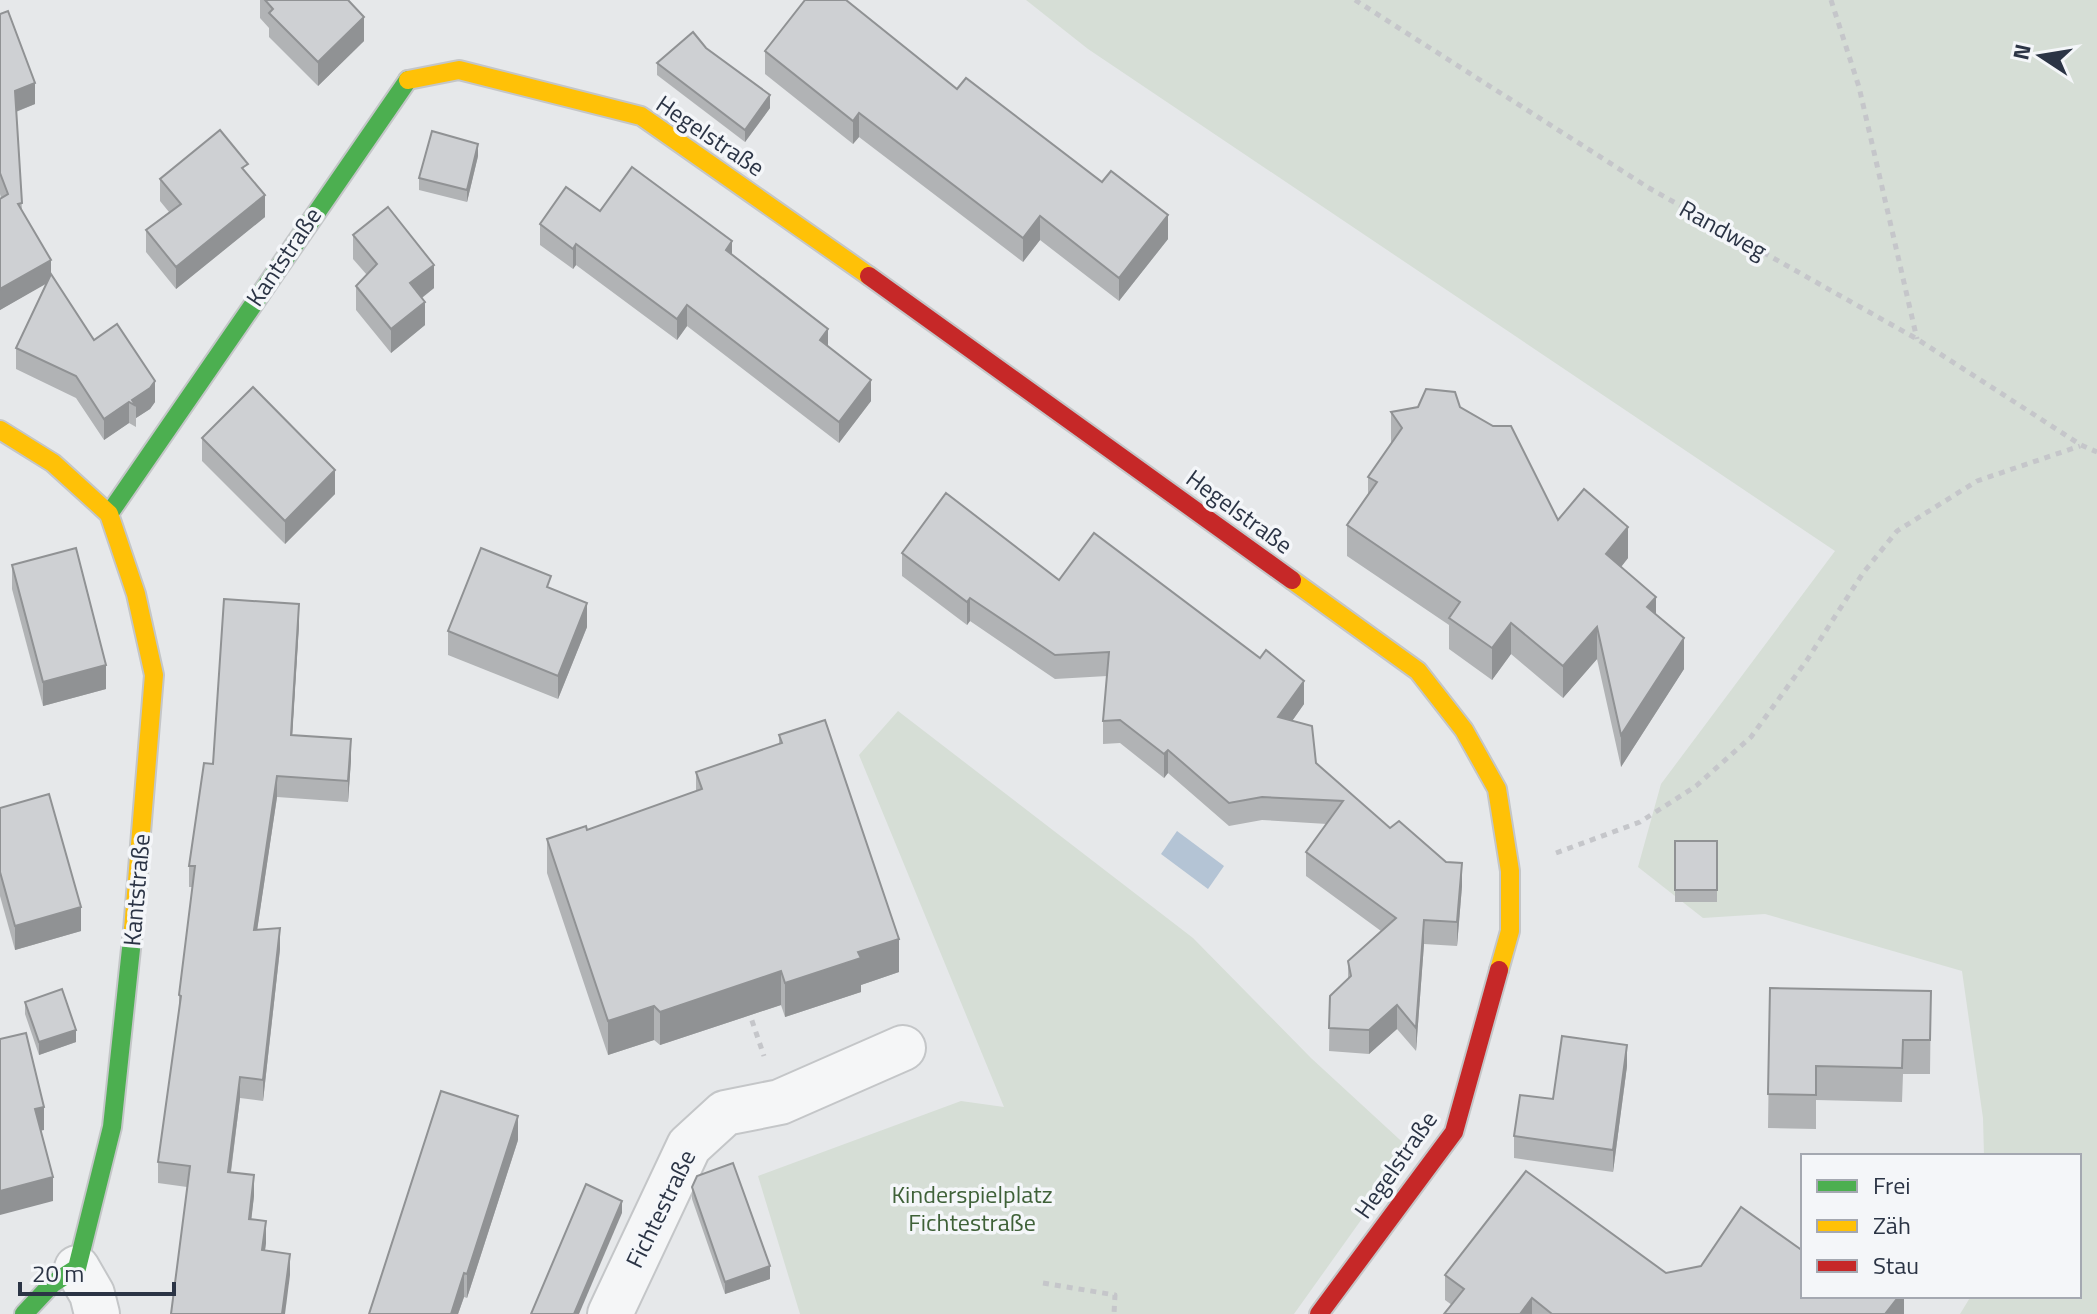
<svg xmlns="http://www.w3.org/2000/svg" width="2097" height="1314" font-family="'Titillium Web',sans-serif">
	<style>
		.green { fill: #d6ded6 }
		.water { fill: #b4c4d5 }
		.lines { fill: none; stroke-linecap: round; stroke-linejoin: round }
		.street-casing { stroke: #c4c6c8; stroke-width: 48 }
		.fast-casing { stroke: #c4c6c8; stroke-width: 22 }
		.slow-casing { stroke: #c4c6c8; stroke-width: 22 }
		.jam-casing { stroke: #c4c6c8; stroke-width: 22 }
		.path { stroke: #c5c6ca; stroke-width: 5; stroke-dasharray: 6 6; stroke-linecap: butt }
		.street { stroke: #f5f6f7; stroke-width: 44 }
		.fast { stroke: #4caf50; stroke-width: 18 }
		.slow { stroke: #ffc107; stroke-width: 18 }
		.jam { stroke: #c62828; stroke-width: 18 }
		.wall { fill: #b1b3b5 }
		.shaded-wall { fill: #909294 }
		.building { fill: #ced0d3; stroke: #909294; stroke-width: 2 }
		.labels { text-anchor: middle; stroke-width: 7; stroke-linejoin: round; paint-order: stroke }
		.street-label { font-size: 24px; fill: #2b3445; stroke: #f4f6f9 }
		.park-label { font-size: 24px; fill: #3f6138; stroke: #f4f6f9 }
	</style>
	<rect width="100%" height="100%" fill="#e6e8ea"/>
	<g class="green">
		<polygon points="1026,0 2097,0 2097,1314 1960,1314 1971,1296 2079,1296 2079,1156 1984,1156 1983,1118 1962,971 1765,914 1703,918 1638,867 1661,784 1835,551 1088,49"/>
		<polygon points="898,711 1193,938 1311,1058 1411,1150 1294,1314 800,1314 758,1176 961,1101 1004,1107 859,755"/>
	</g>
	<polygon class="water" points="1177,831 1224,866 1208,889 1161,854"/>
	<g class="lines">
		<defs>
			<g id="street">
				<polyline points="77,1268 92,1294 97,1314"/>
				<polyline points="610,1314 689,1146 725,1113 780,1102 903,1048"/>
			</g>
			<g id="fast">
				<polyline points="109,514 408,80"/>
				<polyline points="24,1314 52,1284 77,1268 112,1127 133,930"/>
			</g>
			<g id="slow">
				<polyline points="408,80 459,70 641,116 869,276"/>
				<polyline points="0,430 53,463 109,514 136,594 154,675 133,930"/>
				<polyline points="1292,580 1418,671 1464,730 1497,789 1510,871 1510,931 1499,970"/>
			</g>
			<g id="jam">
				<polyline points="869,276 1292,580"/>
				<polyline points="1319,1314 1454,1132 1499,970"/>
			</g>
		</defs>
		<use href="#street" class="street-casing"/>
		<use href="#fast" class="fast-casing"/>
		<use href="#slow" class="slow-casing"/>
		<use href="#jam" class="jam-casing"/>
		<g class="path">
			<polyline points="1355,0 1649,188 1917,339 2081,445 2097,452"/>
			<polyline points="1831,0 1859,87 1917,339"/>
			<polyline points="1556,853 1640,822 1696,786 1751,737 1807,660 1863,573 1897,531 1977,481 2080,446"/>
			<polyline points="748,1009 764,1056"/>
			<polyline points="1043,1283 1115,1295 1114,1314"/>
		</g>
		<use href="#street" class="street"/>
		<use href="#fast" class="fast"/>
		<use href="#slow" class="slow"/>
		<use href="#jam" class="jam"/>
	</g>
	<g class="wall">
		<polygon points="260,0 348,0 364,41 318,86 269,37 269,28 260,18"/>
		<polygon points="0,14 35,104 16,112 22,210 51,274 94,340 155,402 150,409 136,418 136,427 129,423 104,440 76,398 16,369 16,348 46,283 0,310 0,199 1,198 0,194"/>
		<polygon points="765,51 957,89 1168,239 1119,301 1040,240 1023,262 859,137 853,144 765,74"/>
		<polygon points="657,63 770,108 745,142 657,75"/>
		<polygon points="478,156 467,202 419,190 419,178"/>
		<polygon points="248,174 265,217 176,289 146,252 146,230 169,212 160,201 160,179"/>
		<polygon points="600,211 732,255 828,347 871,401 839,443 687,326 677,340 576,265 573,269 540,245 540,224"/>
		<polygon points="353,235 434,288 422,298 425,325 391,353 356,310 356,286 367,275 353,259"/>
		<polygon points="1460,407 1558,520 1628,558 1621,567 1656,614 1684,669 1621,767 1597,659 1563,698 1511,654 1492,680 1449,649 1449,625 1347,556 1347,525 1368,494 1368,477 1391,444 1391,412"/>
		<polygon points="202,438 335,494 285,544 202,461"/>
		<polygon points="902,553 1059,580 1304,704 1292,721 1316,763 1390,828 1462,886 1457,946 1424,944 1416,1051 1397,1029 1369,1054 1329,1051 1330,996 1348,979 1348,961 1381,931 1306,876 1306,852 1327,824 1262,820 1229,826 1168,773 1164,778 1120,743 1103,744 1103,721 1107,676 1055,679 970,621 967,625 902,576"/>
		<polygon points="12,565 106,689 43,706 12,589"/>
		<polygon points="551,589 587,627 558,699 448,655 448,631"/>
		<polygon points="299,625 292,735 351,760 348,802 277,797 257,930 280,949 263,1101 240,1098 231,1172 254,1196 251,1219 266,1243 265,1250 290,1275 187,1187 158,1183 158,1162 179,1014 179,995 193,887 189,887 189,866 213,764"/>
		<polygon points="779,735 899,972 861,985 861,992 785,1017 781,1005 660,1045 654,1040 608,1055 547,873 547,839 587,830 696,791 696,772 779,744"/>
		<polygon points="0,808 81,931 15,950 0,896"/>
		<rect x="1675" y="841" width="42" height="61"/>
		<polygon points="1770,988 1931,991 1930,1074 1903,1074 1902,1102 1816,1100 1816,1129 1768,1128"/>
		<polygon points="25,1002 76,1042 39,1055 25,1014"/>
		<polygon points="1627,1066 1613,1172 1514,1158 1514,1136 1553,1099"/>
		<polygon points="518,1140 467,1298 464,1297 458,1314 369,1314"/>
		<polygon points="692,1187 770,1279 725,1294 692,1199"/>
		<polygon points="1666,1273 1803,1296 1904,1296 1904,1314 1444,1314 1452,1305 1445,1300 1445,1275"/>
	</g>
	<g class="shaded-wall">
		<polygon points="364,17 364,41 318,86 318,62"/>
		<polygon points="35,83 35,104 15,112 15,91"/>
		<polygon points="770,95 770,108 745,142 745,130"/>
		<polygon points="859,113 859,137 853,144 853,121"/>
		<polygon points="478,144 478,156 467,202 467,190"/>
		<polygon points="265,195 265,217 176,289 176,267"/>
		<polygon points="1168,215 1168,239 1119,301 1119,278"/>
		<polygon points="1040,216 1040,240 1023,262 1023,238"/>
		<polygon points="732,241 732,262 726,250"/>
		<polygon points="576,244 576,265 573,269 573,249"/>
		<polygon points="51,260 51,281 0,310 0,289"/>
		<polygon points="434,265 434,288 410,307 410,283"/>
		<polygon points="425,302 425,325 391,353 391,329"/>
		<polygon points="687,305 687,326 677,340 677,319"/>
		<polygon points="828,329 828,350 820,340"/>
		<polygon points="871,380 871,401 839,443 839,422"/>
		<polygon points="155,381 155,402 150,409 136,418 136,406 132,400"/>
		<polygon points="129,402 129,423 104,440 104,419"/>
		<polygon points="335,470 335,494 285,544 285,521"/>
		<polygon points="1628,527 1628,558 1606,586 1606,554"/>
		<polygon points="1656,597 1656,628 1647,607"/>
		<polygon points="970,598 970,621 967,625 967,602"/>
		<polygon points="587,603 587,627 558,699 558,676"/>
		<polygon points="299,604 299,625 291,756 291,735"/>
		<polygon points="1511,623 1511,654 1492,680 1492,648"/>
		<polygon points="1597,627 1597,659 1563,698 1563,666"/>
		<polygon points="1684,638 1684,669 1621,767 1621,735"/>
		<polygon points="106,665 106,689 43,706 43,682"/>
		<polygon points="1304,681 1304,704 1278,741 1278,717"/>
		<polygon points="351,739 351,760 348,802 348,781"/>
		<polygon points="1168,750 1168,773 1164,778 1164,754"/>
		<polygon points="277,776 277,797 254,951 254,930"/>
		<polygon points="1462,863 1462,886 1457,946 1457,922"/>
		<polygon points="81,907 81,931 15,950 15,926"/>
		<polygon points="1424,920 1424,944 1416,1051 1416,1028"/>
		<polygon points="280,928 280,949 263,1101 263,1080"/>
		<polygon points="899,939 899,972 861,985 861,992 785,1017 785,983 858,952"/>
		<polygon points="781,971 781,1005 660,1045 660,1012"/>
		<polygon points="1397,1005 1397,1029 1369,1054 1369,1030"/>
		<polygon points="654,1006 654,1040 608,1055 608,1021"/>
		<polygon points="76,1030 76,1042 39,1055 39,1042"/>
		<polygon points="1627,1045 1627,1066 1613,1172 1613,1150"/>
		<polygon points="240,1077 240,1098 228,1193 228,1172"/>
		<polygon points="44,1107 44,1130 35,1132 35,1109"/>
		<polygon points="518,1116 518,1140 467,1298 467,1274"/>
		<polygon points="254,1175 254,1196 249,1240 249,1219"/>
		<polygon points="53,1177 53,1201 0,1215 0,1191"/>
		<polygon points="622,1201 622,1213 579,1314 574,1314"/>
		<polygon points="266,1221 266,1243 262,1271 262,1250"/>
		<polygon points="290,1254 290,1275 285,1314 282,1314"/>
		<polygon points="770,1266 770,1279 725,1294 725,1282"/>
		<polygon points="464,1273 464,1297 458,1314 451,1314"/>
		<polygon points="1899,1296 1904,1296 1904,1314 1885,1314"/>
		<polygon points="1532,1298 1532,1314 1520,1314"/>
	</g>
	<g class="building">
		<polygon points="265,0 348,0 364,17 318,62 269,13 273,9"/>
		<polygon points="805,0 846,0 957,89 966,78 1102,182 1111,171 1168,215 1119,278 1040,216 1023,238 859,113 853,121 765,51"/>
		<polygon points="8,11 35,83 15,91 22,203 18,204 51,260 0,289 0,199 8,194 0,173 0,14"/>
		<polygon points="693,32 706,48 770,95 745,130 657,63"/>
		<polygon points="220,130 248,164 242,168 265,195 176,267 146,230 181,204 160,179"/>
		<polygon points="432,131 478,144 467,190 419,178"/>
		<polygon points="632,167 732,241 726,250 828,329 820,340 871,380 839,422 687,305 677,319 576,244 573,249 540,224 566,187 600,211"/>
		<polygon points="388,207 434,265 410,283 425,302 391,329 356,286 377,264 353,235"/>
		<polygon points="51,274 94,340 117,324 155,381 150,388 132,400 136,406 129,402 104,419 76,376 16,348"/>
		<polygon points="253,387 335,470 285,521 202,438"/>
		<polygon points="1426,389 1455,392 1460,407 1493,426 1511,426 1558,520 1584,489 1628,527 1606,554 1656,597 1647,607 1684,638 1621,735 1597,627 1563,666 1511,623 1492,648 1449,618 1460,602 1347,525 1377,482 1368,477 1402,428 1391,412 1418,407"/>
		<polygon points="946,493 1059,580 1094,533 1260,658 1266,650 1304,681 1278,717 1312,726 1316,763 1390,828 1399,821 1446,862 1462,863 1457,922 1424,920 1416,1028 1397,1005 1369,1030 1329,1028 1330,996 1351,976 1348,961 1396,918 1306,852 1343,801 1262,797 1229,803 1168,750 1164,754 1120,720 1103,721 1109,652 1055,655 970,598 967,602 902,553"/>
		<polygon points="76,548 106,665 43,682 12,565"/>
		<polygon points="481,548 551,576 547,587 587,603 558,676 448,631"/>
		<polygon points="224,599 299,604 291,735 351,739 348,781 277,776 254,930 280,928 263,1080 240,1077 228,1172 254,1175 249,1219 266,1221 262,1250 290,1254 282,1314 171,1314 190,1166 158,1162 181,996 179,995 195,866 189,866 204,763 213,764"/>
		<polygon points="825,720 899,939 858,952 861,958 785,983 781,971 660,1012 654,1006 608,1021 547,839 586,826 587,830 702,789 696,772 782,743 779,735"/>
		<polygon points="49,794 81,907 15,926 0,872 0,808"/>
		<rect x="1675" y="841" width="42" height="49"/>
		<polygon points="1770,988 1931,991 1930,1040 1903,1040 1902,1068 1816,1066 1816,1095 1768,1094"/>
		<polygon points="62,989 76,1030 39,1042 25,1002"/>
		<polygon points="26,1033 44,1107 35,1109 53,1177 0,1191 0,1039"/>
		<polygon points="1562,1036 1627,1045 1613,1150 1514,1136 1520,1095 1553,1099"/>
		<polygon points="441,1091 518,1116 467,1274 464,1273 451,1314 369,1314"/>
		<polygon points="733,1163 770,1266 725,1282 692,1187 697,1176"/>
		<polygon points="1526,1171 1666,1273 1701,1266 1741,1207 1803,1251 1803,1296 1899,1296 1885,1314 1552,1314 1532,1298 1520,1314 1444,1314 1464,1289 1445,1275"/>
		<polygon points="586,1184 622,1201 574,1314 531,1314"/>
	</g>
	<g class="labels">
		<g class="street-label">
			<text transform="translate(710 136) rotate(34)" y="8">Hegelstraße</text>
			<text transform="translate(1723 230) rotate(29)" y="8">Randweg</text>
			<text transform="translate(284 257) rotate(-56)" y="8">Kantstraße</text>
			<text transform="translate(1239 512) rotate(36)" y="8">Hegelstraße</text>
			<text transform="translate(137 890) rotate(-85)" y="8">Kantstraße</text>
			<text transform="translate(1396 1165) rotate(-55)" y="8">Hegelstraße</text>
			<text transform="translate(661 1209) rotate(-64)" y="8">Fichtestraße</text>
		</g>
		<g class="park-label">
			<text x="972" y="1203">Kinderspielplatz<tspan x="972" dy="28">Fichtestraße</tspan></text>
		</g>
	</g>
	<rect x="1801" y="1154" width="280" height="144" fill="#f4f6f9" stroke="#a4a8b1" stroke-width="2"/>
	<rect x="1817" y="1180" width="40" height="12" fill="#4caf50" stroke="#a4a8b1" stroke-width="2"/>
	<text x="1873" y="1194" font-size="24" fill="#2b3445">Frei</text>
	<rect x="1817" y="1220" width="40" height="12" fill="#ffc107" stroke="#a4a8b1" stroke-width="2"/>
	<text x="1873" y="1234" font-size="24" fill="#2b3445">Zäh</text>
	<rect x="1817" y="1260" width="40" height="12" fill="#c62828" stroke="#a4a8b1" stroke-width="2"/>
	<text x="1873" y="1274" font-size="24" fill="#2b3445">Stau</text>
	<g transform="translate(2041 56) rotate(282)" stroke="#f4f6f9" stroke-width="6" paint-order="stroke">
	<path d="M0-6L14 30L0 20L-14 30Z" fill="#2b3445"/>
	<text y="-12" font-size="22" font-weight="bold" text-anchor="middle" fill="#2b3445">N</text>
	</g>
	<path d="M20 1282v12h154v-12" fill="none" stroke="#2b3445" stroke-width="4"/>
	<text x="32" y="1282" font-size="24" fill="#2b3445" stroke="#f4f6f9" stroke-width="6" paint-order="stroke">20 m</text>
</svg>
